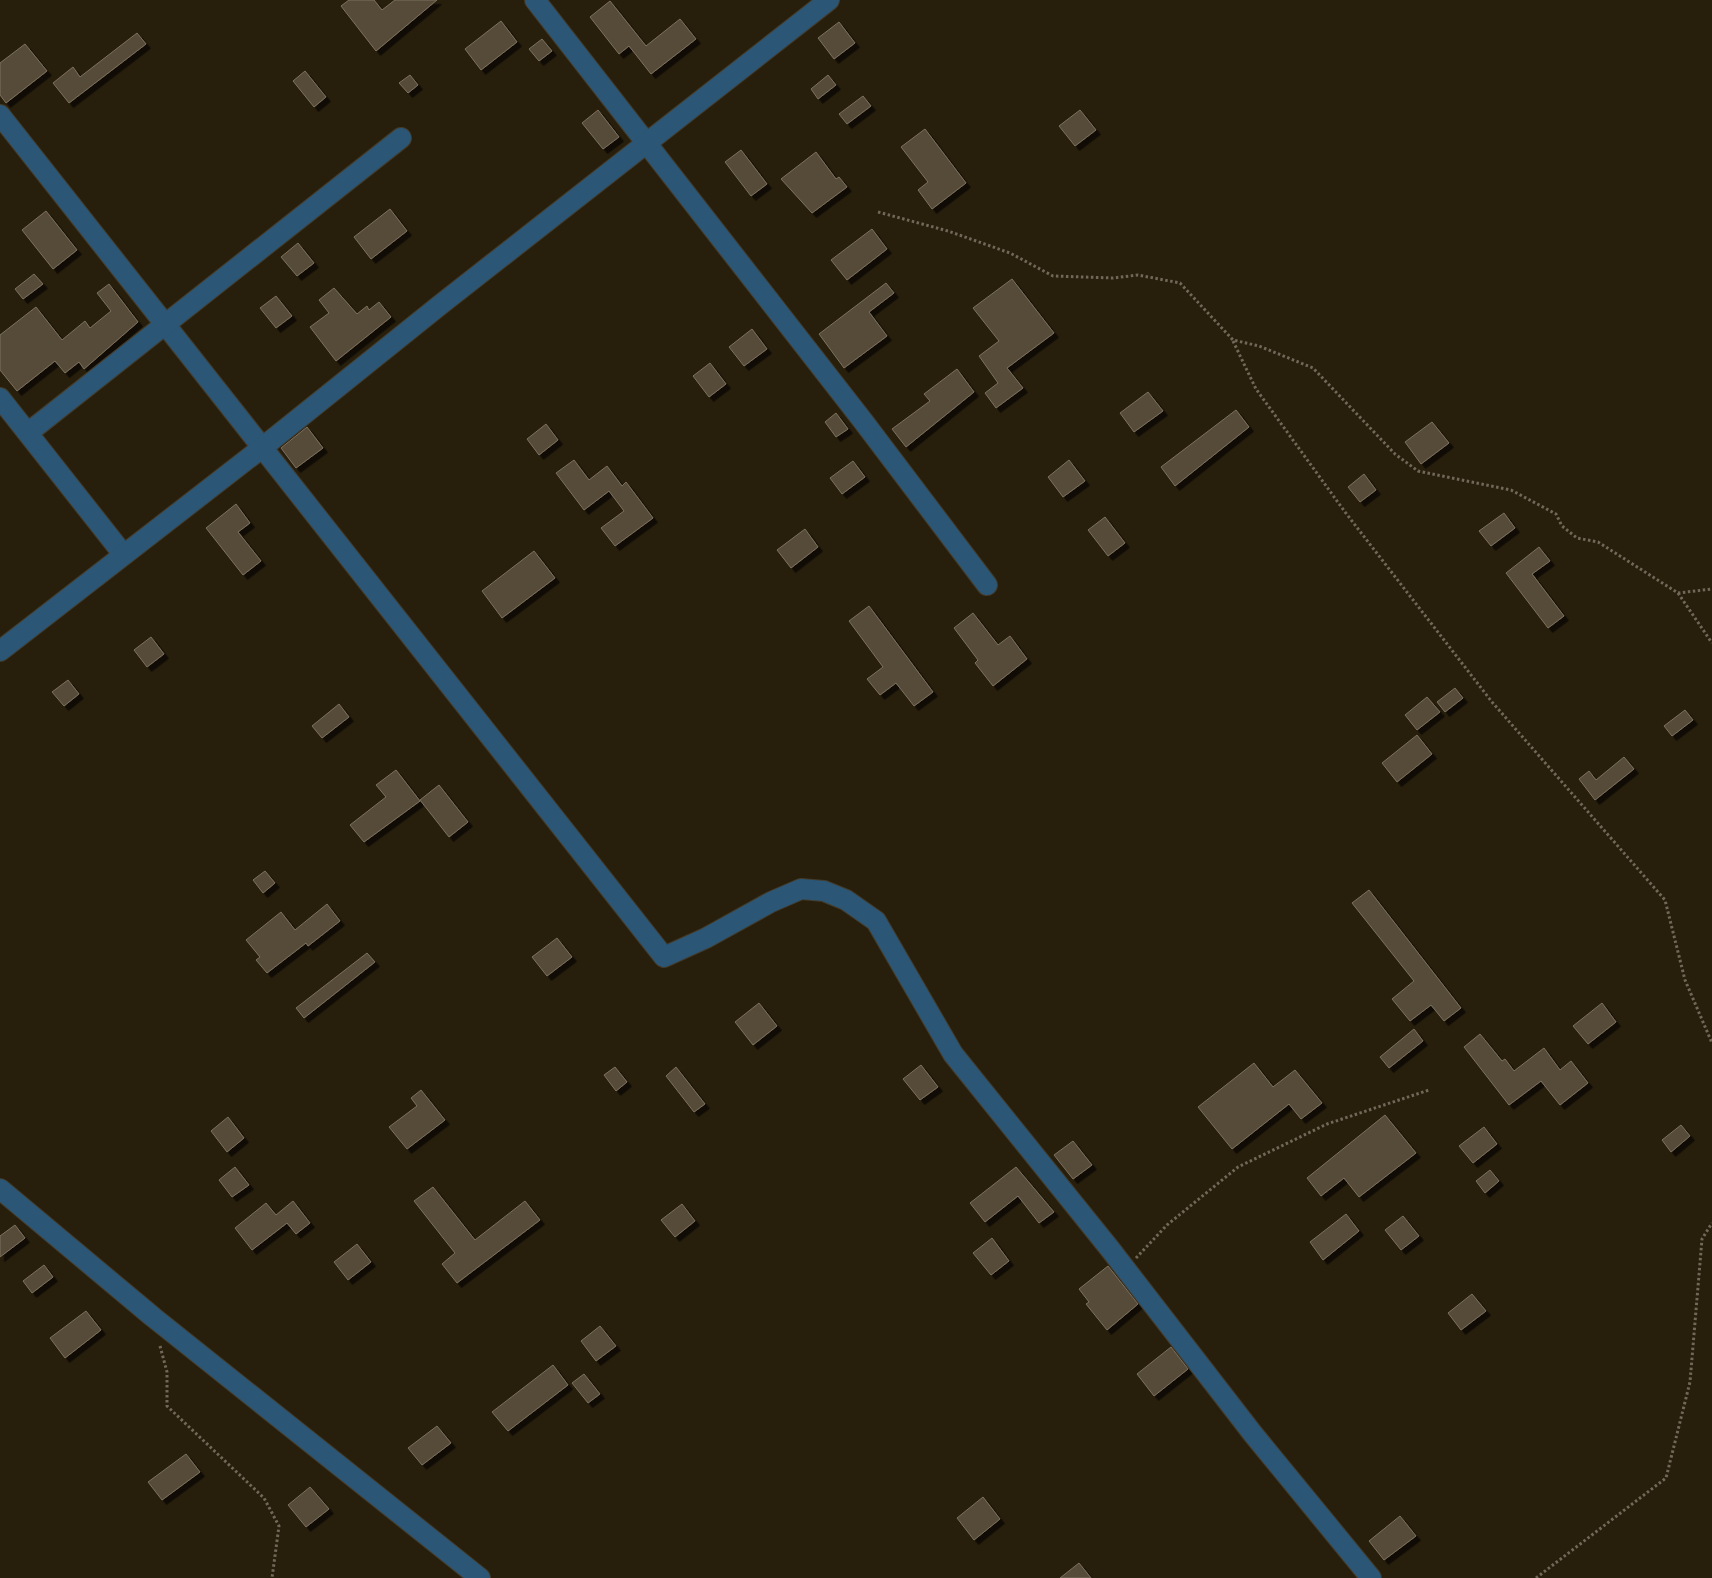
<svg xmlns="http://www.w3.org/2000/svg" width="1712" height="1578" font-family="Figtree,sans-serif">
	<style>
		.building { fill: #564b39; stroke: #7d715e; filter: url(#shadow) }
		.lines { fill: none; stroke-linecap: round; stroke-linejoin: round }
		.minor-casing { stroke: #443b2a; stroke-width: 22 }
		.path { stroke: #716859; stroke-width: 3; stroke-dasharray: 2.5 2.5; stroke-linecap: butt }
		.minor { stroke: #2b5675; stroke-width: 20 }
	</style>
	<defs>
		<filter id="shadow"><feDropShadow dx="4.5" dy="4.5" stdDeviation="0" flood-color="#0009"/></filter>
	</defs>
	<rect width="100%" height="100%" fill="#271e0c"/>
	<g class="building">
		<polygon points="349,0 374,0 382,10 395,0 437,0 376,51 341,6"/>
		<polygon points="610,1 646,46 680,19 696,39 651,74 629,46 619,54 590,17"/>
		<polygon points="501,21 517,42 481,70 465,49"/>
		<polygon points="839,22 855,43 834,59 818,38"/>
		<polygon points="137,33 146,44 69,103 53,83 73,67 80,77"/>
		<polygon points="542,39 552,51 539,61 529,49"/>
		<polygon points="25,44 47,71 6,103 0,95 0,63"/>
		<polygon points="305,71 326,97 314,107 293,81"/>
		<polygon points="410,75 418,85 408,93 399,83"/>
		<polygon points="828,75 836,85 818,99 811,89"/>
		<polygon points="863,96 871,106 847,124 839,114"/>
		<polygon points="598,110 619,137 603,149 582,123"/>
		<polygon points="1080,110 1096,130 1075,146 1059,126"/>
		<polygon points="925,129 966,183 932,209 918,190 928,182 901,147"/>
		<polygon points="741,150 767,184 751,196 725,162"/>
		<polygon points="816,152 836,179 839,177 847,187 812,213 781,179"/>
		<polygon points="390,209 407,231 371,259 354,237"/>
		<polygon points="46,211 77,250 53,269 22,230"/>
		<polygon points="872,229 887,249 847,280 831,260"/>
		<polygon points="298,243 314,263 297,276 281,257"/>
		<polygon points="34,274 43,284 23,299 15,289"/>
		<polygon points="1012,279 1054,333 1007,368 1023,388 996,408 985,393 998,383 979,356 999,341 973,308"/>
		<polygon points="886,283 894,293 869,312 887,336 844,368 819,334"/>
		<polygon points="109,284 138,322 84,369 79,362 65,373 55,361 17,391 0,370 0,335 36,307 62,340 85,321 90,328 111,311 97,293"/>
		<polygon points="334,288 357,314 367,306 369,310 379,302 391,317 336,361 310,327 329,313 319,300"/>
		<polygon points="276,296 292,316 276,328 260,308"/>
		<polygon points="752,329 767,349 744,366 729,347"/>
		<polygon points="710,363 726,384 709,397 693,376"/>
		<polygon points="957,369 974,392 906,447 892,429 930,401 924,394"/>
		<polygon points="1148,392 1163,411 1134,432 1120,413"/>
		<polygon points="1236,410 1249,427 1175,486 1161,467"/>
		<polygon points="836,413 848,429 836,437 825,422"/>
		<polygon points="1432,422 1449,443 1421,464 1405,442"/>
		<polygon points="546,424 558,440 539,455 527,439"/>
		<polygon points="307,427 323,448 296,468 281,448"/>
		<polygon points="574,460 589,480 607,466 622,486 626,482 653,518 615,546 601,528 624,511 609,491 584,510 556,473"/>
		<polygon points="1069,460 1085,481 1063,497 1048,477"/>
		<polygon points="853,461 865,477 842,494 830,478"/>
		<polygon points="1364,474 1376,490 1360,502 1348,487"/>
		<polygon points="236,504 250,523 238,532 261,561 243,575 206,528"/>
		<polygon points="1504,513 1515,528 1491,546 1479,531"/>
		<polygon points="1105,517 1125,543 1108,556 1088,530"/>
		<polygon points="805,529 818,547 791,568 777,550"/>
		<polygon points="1539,547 1550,561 1532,574 1564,616 1548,628 1506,573"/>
		<polygon points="534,551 555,578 502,618 482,591"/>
		<polygon points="869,606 933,692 914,706 896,683 880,695 867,679 883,667 849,621"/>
		<polygon points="973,613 998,645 1010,636 1027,659 993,686 975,663 978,660 954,628"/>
		<polygon points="151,637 164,654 147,667 134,650"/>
		<polygon points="68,680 79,694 64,706 52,692"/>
		<polygon points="1455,688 1463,698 1445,712 1437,702"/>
		<polygon points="1427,697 1440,712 1417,730 1405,715"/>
		<polygon points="339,704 349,717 322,738 312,726"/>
		<polygon points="1685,710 1693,720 1672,736 1664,726"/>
		<polygon points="1417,735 1432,754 1397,782 1382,763"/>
		<polygon points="1624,757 1634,769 1595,800 1579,779 1589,771 1596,780"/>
		<polygon points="396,770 420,801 364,842 350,825 386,797 376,785"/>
		<polygon points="439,785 468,822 449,837 420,800"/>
		<polygon points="265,871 275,883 263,893 253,880"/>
		<polygon points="1369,890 1461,1008 1444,1021 1431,1005 1410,1021 1392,999 1414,981 1352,903"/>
		<polygon points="327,904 340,921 308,946 306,943 267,973 256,960 260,957 246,940 281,912 295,930"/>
		<polygon points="557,938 572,957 547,976 532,957"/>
		<polygon points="367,953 375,962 304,1018 296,1008"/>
		<polygon points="759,1003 777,1026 753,1045 735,1022"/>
		<polygon points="1602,1003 1616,1022 1588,1044 1573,1026"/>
		<polygon points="1414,1029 1423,1041 1389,1068 1380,1057"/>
		<polygon points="1480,1034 1502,1061 1505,1059 1514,1071 1544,1048 1560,1070 1571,1061 1588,1083 1560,1105 1541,1081 1509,1105 1464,1047"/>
		<polygon points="1254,1063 1273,1087 1295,1070 1322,1103 1301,1119 1289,1104 1232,1149 1198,1107"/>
		<polygon points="921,1065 938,1087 920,1100 903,1079"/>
		<polygon points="615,1067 627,1082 616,1091 604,1075"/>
		<polygon points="676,1067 705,1104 694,1112 666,1076"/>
		<polygon points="421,1090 445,1120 407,1149 389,1127 417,1106 411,1098"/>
		<polygon points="1385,1115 1416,1153 1359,1197 1344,1178 1321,1196 1307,1178"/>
		<polygon points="228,1117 244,1138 227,1152 211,1131"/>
		<polygon points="1681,1125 1690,1136 1671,1152 1662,1140"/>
		<polygon points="1484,1127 1497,1144 1473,1163 1459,1146"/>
		<polygon points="1073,1141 1092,1165 1073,1179 1054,1155"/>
		<polygon points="235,1167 249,1185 232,1197 219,1180"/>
		<polygon points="1016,1167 1054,1212 1039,1223 1018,1196 985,1222 970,1203"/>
		<polygon points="1490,1170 1499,1181 1485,1193 1476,1181"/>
		<polygon points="433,1187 475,1240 525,1201 540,1220 457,1283 442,1264 455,1253 414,1201"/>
		<polygon points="293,1201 310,1223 296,1234 287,1223 252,1250 235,1228 266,1203 276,1215"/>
		<polygon points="682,1204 695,1221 675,1237 661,1220"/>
		<polygon points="1346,1214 1359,1231 1323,1260 1310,1242"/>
		<polygon points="1403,1216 1419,1236 1401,1250 1385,1230"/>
		<polygon points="15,1225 25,1238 0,1257 0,1236"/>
		<polygon points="992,1238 1009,1261 991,1275 973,1253"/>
		<polygon points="357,1244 371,1262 348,1280 334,1262"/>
		<polygon points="44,1265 53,1277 32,1293 23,1281"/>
		<polygon points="1108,1266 1138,1304 1107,1330 1086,1304 1089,1302 1079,1289"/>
		<polygon points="1472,1294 1486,1311 1461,1330 1448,1313"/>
		<polygon points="86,1311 101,1330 65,1358 50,1338"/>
		<polygon points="600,1326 616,1346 596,1361 581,1341"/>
		<polygon points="1171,1347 1188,1369 1154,1396 1137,1374"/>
		<polygon points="553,1365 568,1385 508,1431 492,1412"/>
		<polygon points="584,1374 600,1394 588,1403 572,1383"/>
		<polygon points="437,1426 451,1443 422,1465 408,1448"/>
		<polygon points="186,1454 200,1472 162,1500 148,1482"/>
		<polygon points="310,1487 329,1509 306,1527 288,1505"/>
		<polygon points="983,1497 1000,1519 974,1540 957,1518"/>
		<polygon points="1400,1516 1416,1536 1384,1560 1369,1541"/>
		<polygon points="1079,1563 1091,1578 1060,1578"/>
	</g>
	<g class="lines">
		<defs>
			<g id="minor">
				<polyline points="535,0 863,421 987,585"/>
				<polyline points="0,115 664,957 706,938 771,902 801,889 824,891 846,900 876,921 953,1054 1110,1249 1253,1434 1371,1578"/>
				<polyline points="0,398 123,554"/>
				<polyline points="29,432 401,138"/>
				<polyline points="0,651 263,447 440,305 829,0"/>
				<polyline points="0,1189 153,1317 480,1578"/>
			</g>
		</defs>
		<use href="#minor" class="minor-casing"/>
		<g class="path">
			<polyline points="878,212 948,231 1010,253 1053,276 1113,278 1138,275 1180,283 1233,340 1259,346 1313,368 1395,454 1418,471 1511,490 1556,514 1562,526 1577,538 1598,542 1678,593 1712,589"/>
			<polyline points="1233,341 1256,389 1345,512 1492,702 1665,900 1685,980 1712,1043"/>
			<polyline points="1678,593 1712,643"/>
			<polyline points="1136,1258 1167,1225 1238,1167 1327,1124 1429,1090"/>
			<polyline points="160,1346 167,1372 167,1406 264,1498 279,1526 272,1578"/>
			<polyline points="1536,1578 1666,1478 1690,1382 1702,1239 1712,1223"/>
		</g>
		<use href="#minor" class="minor"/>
	</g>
</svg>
